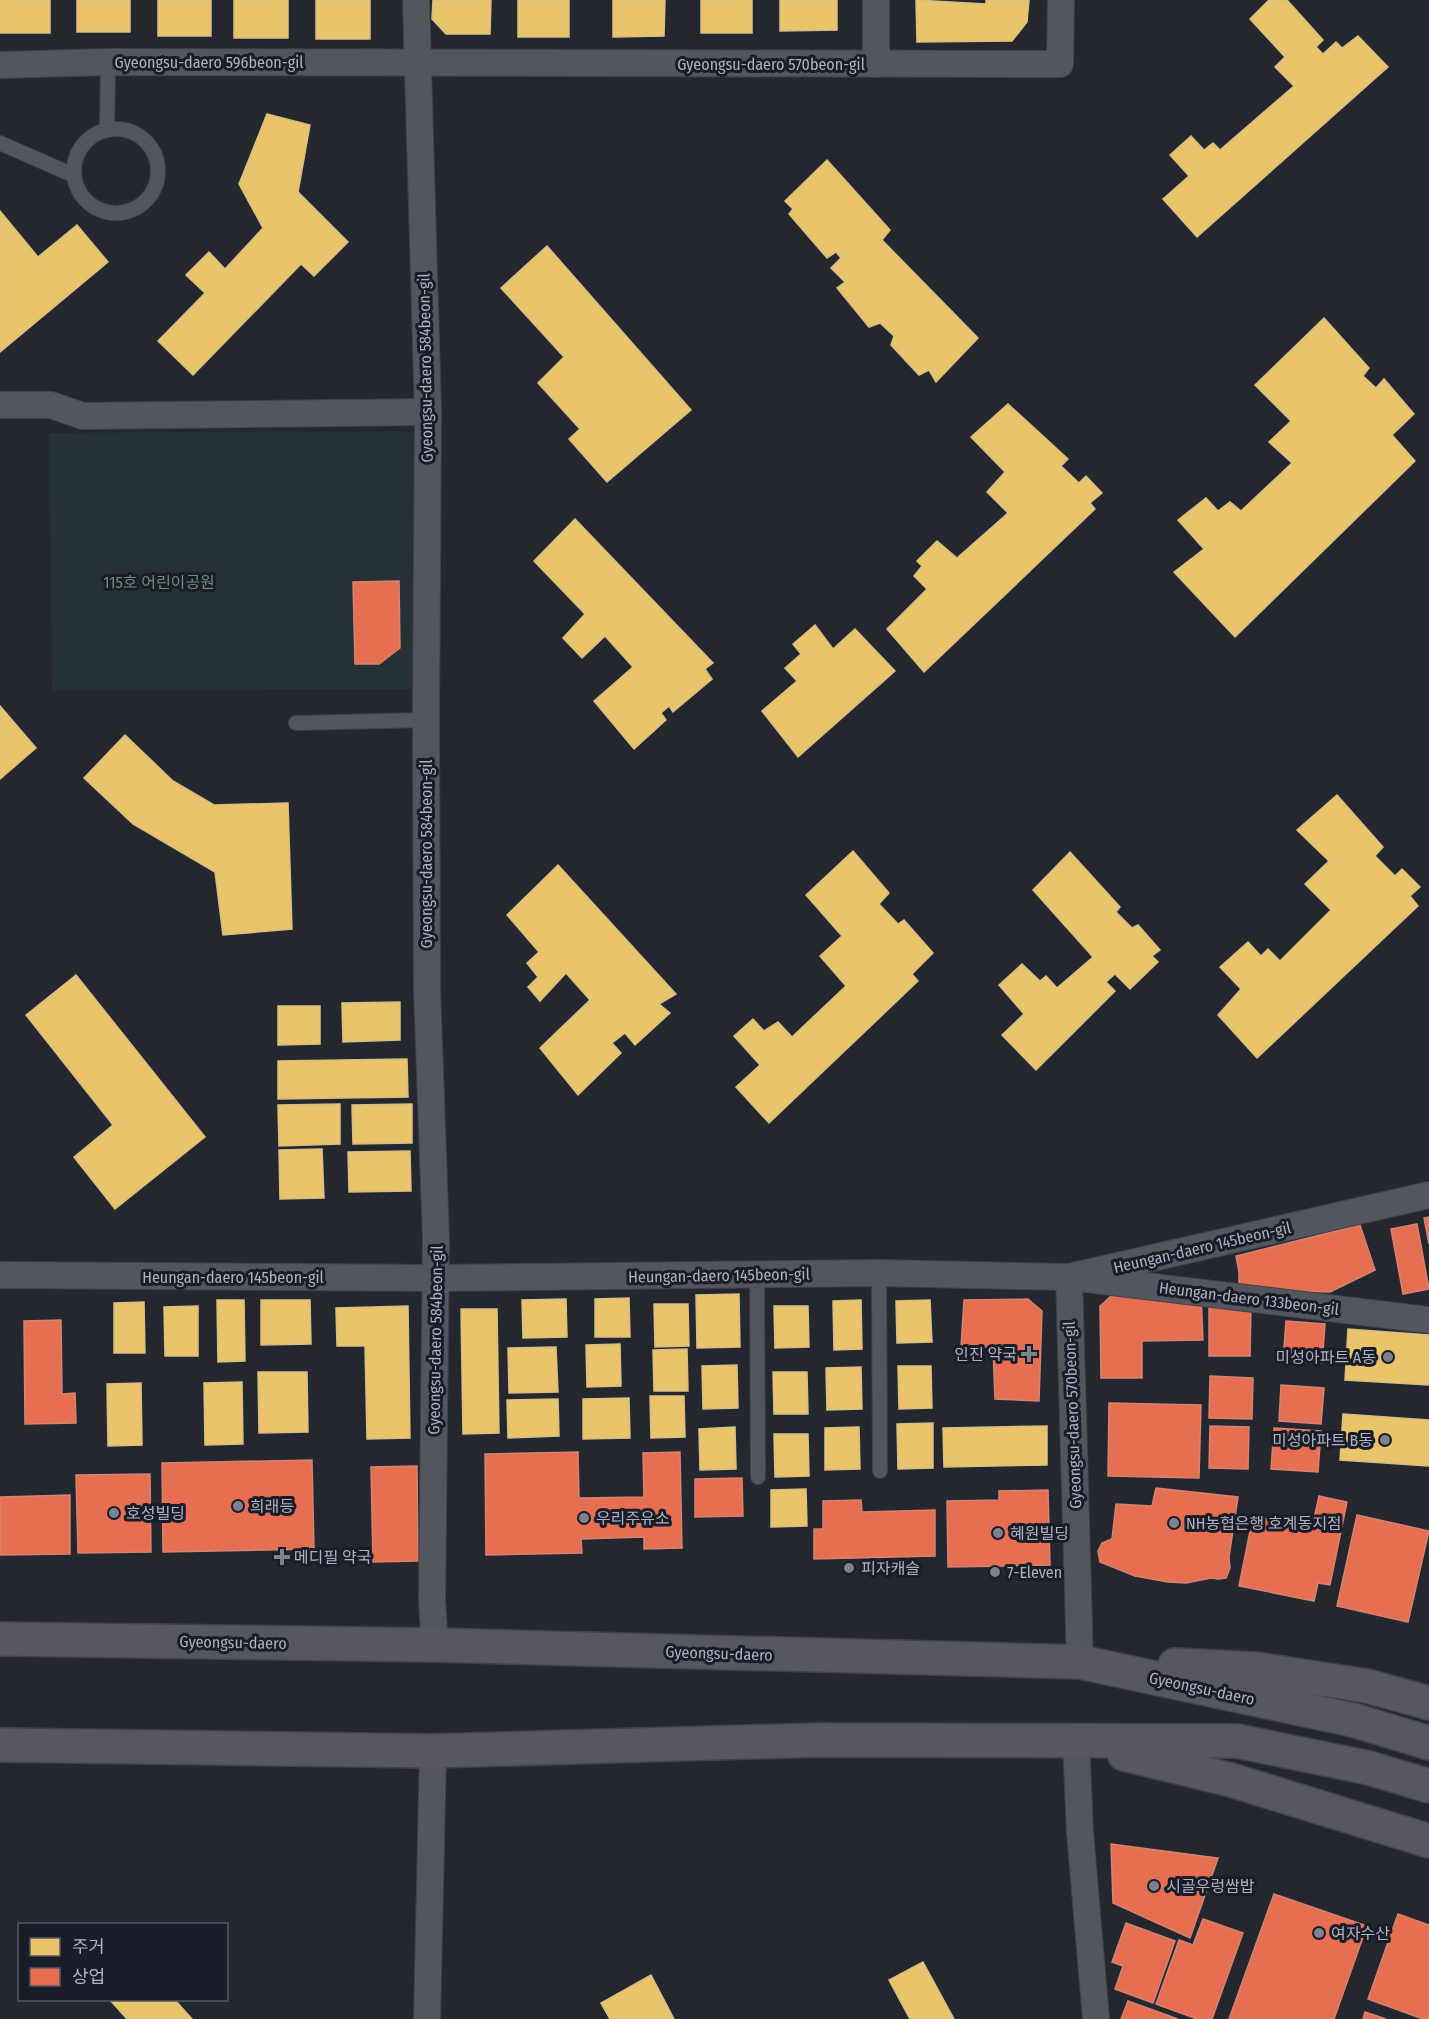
<svg xmlns="http://www.w3.org/2000/svg" width="1429" height="2019" font-family="'Fira Sans Condensed','Noto Sans KR',sans-serif">
	<style>
		.green { fill: #263136 }
		.homes { fill: #e9c46a; stroke: #d7bf84; stroke-width: 1.5 }
		.shops { fill: #e76f51; stroke: #d68373; stroke-width: 1.5 }
		.lines { fill: none; stroke-linecap: round; stroke-linejoin: round }
		.service-casing { stroke: #414249; stroke-width: 16 }
		.minor-casing { stroke: #414249; stroke-width: 28 }
		.primary-casing { stroke: #42444c; stroke-width: 36 }
		.service { stroke: #54565e; stroke-width: 14 }
		.minor { stroke: #54565e; stroke-width: 26 }
		.primary { stroke: #57585f; stroke-width: 33 }
		.poi-dot { fill: #7e818e; stroke: #1a1d28; stroke-width: 2 }
		.labels { text-anchor: middle; stroke-width: 6; stroke-linejoin: round; paint-order: stroke }
		.street-label { font-size: 16px; fill: #aeb2c1; stroke: #1a1d28 }
		.park-label { font-size: 16px; fill: #698e79; stroke: #1a1d28 }
		.poi-label { font-size: 16px; fill: #aeb2c1; stroke: #1a1d28; text-anchor: start }
	</style>
	<rect width="100%" height="100%" fill="#25272f"/>
	<polygon class="green" points="401,431 427,435 426,689 52,690 49,433"/>
	<g class="homes">
		<rect x="0" y="0" width="50" height="33"/>
		<rect x="77" y="0" width="53" height="32"/>
		<rect x="158" y="0" width="53" height="36"/>
		<rect x="234" y="0" width="54" height="38"/>
		<rect x="316" y="0" width="54" height="39"/>
		<polygon points="433,0 491,0 490,34 446,34 432,19"/>
		<rect x="518" y="0" width="51" height="37"/>
		<polygon points="613,0 665,0 664,36 613,37"/>
		<rect x="701" y="0" width="51" height="33"/>
		<polygon points="780,0 837,0 837,30 780,31"/>
		<polygon points="916,0 986,4 986,0 1029,0 1027,22 1012,41 917,42"/>
		<polygon points="1269,0 1287,0 1323,40 1316,47 1323,54 1336,42 1342,48 1358,36 1388,67 1197,237 1163,199 1189,176 1170,155 1191,136 1204,150 1213,143 1220,150 1294,86 1275,67 1285,57 1250,19"/>
		<polygon points="267,114 310,125 298,192 348,242 314,276 301,264 193,375 158,341 205,293 186,275 209,252 225,269 263,228 239,184"/>
		<polygon points="827,160 890,230 882,240 978,338 936,382 929,370 919,375 891,345 894,336 880,323 869,327 837,288 845,282 831,268 841,258 836,252 827,258 789,214 793,209 785,201"/>
		<polygon points="0,211 38,257 77,225 108,262 0,352"/>
		<polygon points="547,246 691,410 607,482 569,439 580,429 538,383 564,357 501,288"/>
		<polygon points="1324,318 1369,368 1363,376 1376,388 1384,379 1414,414 1392,435 1415,461 1235,637 1174,572 1204,549 1178,520 1206,498 1218,511 1230,502 1241,511 1292,463 1269,442 1291,421 1255,385"/>
		<polygon points="1008,404 1068,459 1061,466 1079,483 1086,476 1102,493 1090,503 1095,509 924,672 887,629 927,589 914,576 922,566 917,561 937,541 957,558 1008,513 987,492 1005,472 971,437"/>
		<polygon points="575,519 713,663 705,669 712,679 673,712 669,706 661,713 666,720 634,749 594,701 633,667 605,636 582,658 563,638 585,614 534,561"/>
		<polygon points="815,625 833,649 855,629 895,671 798,757 762,711 797,681 785,668 801,654 793,644"/>
		<polygon points="0,706 36,748 0,779"/>
		<polygon points="125,735 173,781 214,805 288,803 292,929 223,935 215,872 133,824 84,778"/>
		<polygon points="1337,795 1383,847 1375,856 1395,876 1402,869 1420,887 1410,896 1418,906 1257,1058 1218,1015 1241,989 1220,967 1248,942 1261,956 1268,949 1280,961 1331,910 1305,884 1329,861 1297,830"/>
		<polygon points="853,851 889,893 879,904 898,924 904,920 933,953 912,974 918,981 769,1123 736,1087 760,1065 734,1036 753,1019 764,1031 778,1022 792,1037 846,986 820,956 842,936 806,895"/>
		<polygon points="1070,852 1120,907 1116,912 1132,928 1138,925 1160,950 1152,956 1158,962 1130,989 1115,974 1106,982 1115,991 1036,1070 1002,1035 1024,1014 999,985 1022,964 1040,981 1046,976 1057,988 1093,957 1033,890"/>
		<polygon points="558,865 676,994 659,1004 670,1013 635,1045 625,1033 612,1043 621,1053 578,1095 540,1048 590,1000 566,973 540,1001 528,987 538,977 527,963 539,952 507,915"/>
		<polygon points="76,975 205,1137 115,1209 74,1157 113,1125 26,1015"/>
		<polygon points="400,1002 400,1040 343,1042 342,1003"/>
		<polygon points="278,1006 320,1006 320,1044 278,1045"/>
		<polygon points="407,1059 408,1097 278,1099 278,1061"/>
		<polygon points="340,1104 340,1144 279,1146 278,1105"/>
		<polygon points="412,1104 412,1143 353,1144 352,1105"/>
		<polygon points="322,1149 324,1198 280,1199 279,1150"/>
		<polygon points="410,1151 411,1191 349,1192 348,1152"/>
		<polygon points="739,1294 740,1347 697,1348 696,1295"/>
		<polygon points="629,1298 630,1337 595,1337 595,1299"/>
		<polygon points="566,1299 567,1337 523,1338 522,1300"/>
		<polygon points="217,1300 244,1300 245,1361 218,1362"/>
		<polygon points="261,1300 310,1300 311,1344 261,1345"/>
		<polygon points="861,1300 862,1349 834,1350 833,1301"/>
		<polygon points="930,1300 932,1342 897,1343 896,1301"/>
		<polygon points="144,1302 145,1353 114,1353 114,1303"/>
		<polygon points="654,1304 688,1304 689,1346 655,1347"/>
		<polygon points="198,1306 198,1356 165,1356 164,1307"/>
		<polygon points="408,1306 410,1438 367,1439 365,1346 337,1346 336,1308"/>
		<polygon points="774,1306 808,1306 809,1347 775,1348"/>
		<polygon points="461,1309 497,1309 499,1433 463,1434"/>
		<polygon points="1348,1329 1429,1335 1429,1385 1345,1380"/>
		<polygon points="620,1344 621,1386 587,1387 586,1345"/>
		<polygon points="556,1347 558,1392 509,1393 508,1348"/>
		<polygon points="687,1349 688,1391 654,1391 653,1350"/>
		<polygon points="737,1365 738,1408 703,1409 702,1366"/>
		<polygon points="898,1366 931,1366 932,1408 899,1409"/>
		<polygon points="861,1367 862,1409 827,1410 826,1368"/>
		<polygon points="258,1372 307,1372 308,1432 259,1433"/>
		<polygon points="773,1372 807,1372 808,1414 774,1414"/>
		<polygon points="242,1382 243,1444 205,1445 204,1383"/>
		<polygon points="141,1383 142,1445 108,1446 107,1384"/>
		<polygon points="650,1396 684,1396 685,1437 651,1438"/>
		<polygon points="629,1398 630,1438 583,1439 583,1399"/>
		<polygon points="558,1399 559,1436 508,1438 507,1400"/>
		<polygon points="1343,1414 1429,1420 1429,1466 1340,1460"/>
		<polygon points="933,1423 933,1468 898,1469 897,1424"/>
		<polygon points="1047,1426 1047,1465 944,1467 943,1428"/>
		<polygon points="735,1427 736,1469 700,1470 699,1429"/>
		<polygon points="859,1427 860,1469 825,1470 825,1428"/>
		<polygon points="774,1434 808,1434 809,1476 775,1477"/>
		<polygon points="806,1489 807,1526 771,1527 771,1490"/>
		<polygon points="923,1962 954,2019 910,2019 889,1980"/>
		<polygon points="651,1975 674,2019 610,2019 601,2003"/>
		<polygon points="110,2000 175,2000 192,2019 127,2019"/>
	</g>
	<g class="shops">
		<polygon points="399,581 400,648 379,664 355,664 353,582"/>
		<polygon points="1429,1217 1429,1244 1424,1218"/>
		<polygon points="1417,1224 1429,1289 1403,1294 1391,1229"/>
		<polygon points="1360,1225 1375,1270 1330,1292 1239,1290 1239,1272 1236,1256"/>
		<polygon points="1120,1288 1201,1295 1203,1340 1142,1341 1142,1378 1101,1378 1100,1306"/>
		<polygon points="1028,1299 1042,1311 1039,1401 995,1399 993,1347 961,1347 964,1300"/>
		<polygon points="1209,1307 1251,1307 1250,1356 1209,1356"/>
		<polygon points="61,1320 62,1394 75,1393 76,1423 25,1424 24,1321"/>
		<polygon points="1286,1321 1325,1324 1322,1363 1283,1361"/>
		<polygon points="1210,1376 1253,1378 1252,1419 1209,1418"/>
		<polygon points="1281,1385 1324,1388 1321,1424 1279,1421"/>
		<polygon points="1109,1403 1201,1405 1199,1478 1108,1476"/>
		<polygon points="1210,1426 1249,1427 1248,1469 1209,1468"/>
		<polygon points="1274,1428 1321,1431 1318,1472 1271,1469"/>
		<polygon points="578,1452 579,1498 644,1497 643,1453 680,1452 682,1548 644,1549 644,1537 581,1539 582,1553 486,1555 485,1454"/>
		<polygon points="312,1460 314,1549 163,1552 162,1463"/>
		<polygon points="417,1466 418,1561 373,1562 371,1467"/>
		<polygon points="150,1474 151,1552 78,1553 76,1475"/>
		<polygon points="742,1478 743,1516 695,1517 695,1479"/>
		<polygon points="1156,1488 1238,1497 1229,1557 1230,1568 1226,1578 1218,1579 1211,1578 1186,1583 1168,1582 1135,1576 1100,1562 1098,1551 1102,1543 1112,1539 1116,1504 1152,1506"/>
		<polygon points="1048,1490 1050,1565 948,1567 947,1501 999,1500 999,1491"/>
		<polygon points="70,1495 70,1554 0,1555 0,1497"/>
		<polygon points="1319,1496 1347,1502 1330,1585 1318,1583 1314,1601 1239,1586 1253,1516 1312,1528"/>
		<polygon points="861,1500 862,1512 935,1510 935,1556 814,1559 814,1529 823,1529 823,1501"/>
		<polygon points="1357,1515 1429,1531 1408,1622 1337,1606"/>
		<polygon points="1111,1844 1218,1858 1190,1938 1113,1903"/>
		<polygon points="1274,1894 1367,1926 1334,2019 1229,2019"/>
		<polygon points="1398,1914 1429,1925 1429,2019 1423,2019 1368,1999"/>
		<polygon points="1203,1919 1243,1933 1212,2019 1197,2019 1156,2004 1179,1940 1193,1945"/>
		<polygon points="1126,1923 1175,1941 1153,2003 1115,1989 1123,1966 1112,1962"/>
		<polygon points="1128,2001 1178,2019 1121,2019"/>
		<polygon points="1365,2012 1386,2019 1363,2019"/>
	</g>
	<g class="lines">
		<defs>
			<g id="service">
				<circle cx="116" cy="171" r="42"/>
				<polyline points="107,130 108,62"/>
				<polyline points="0,143 73,175"/>
				<polyline points="296,723 426,720"/>
				<polyline points="879,1273 880,1471"/>
				<polyline points="757,1275 758,1477"/>
			</g>
			<g id="minor">
				<polyline points="416,0 428,412 426,720 427,989 436,1239 432,1602 435,1645"/>
				<polyline points="876,0 876,64"/>
				<polyline points="0,65 108,62 1060,64 1061,0"/>
				<polyline points="0,405 51,405 83,416 428,412"/>
				<polyline points="0,1275 434,1278 879,1273 1069,1277 1429,1195"/>
				<polyline points="1069,1277 1080,1662"/>
				<polyline points="1087,1279 1429,1320"/>
				<polyline points="1076,1742 1080,1832 1096,2019"/>
				<polyline points="427,2019 433,1751"/>
			</g>
			<g id="primary">
				<polyline points="0,1639 435,1645 1080,1662 1353,1720 1429,1743"/>
				<polyline points="1175,1665 1256,1669 1367,1686 1429,1703"/>
				<polyline points="0,1745 433,1751 820,1740 1237,1741 1369,1768 1429,1786"/>
				<polyline points="1124,1754 1231,1780 1429,1841"/>
			</g>
		</defs>
		<use href="#service" class="service-casing"/>
		<use href="#minor" class="minor-casing"/>
		<use href="#primary" class="primary-casing"/>
		<use href="#service" class="service"/>
		<use href="#minor" class="minor"/>
		<use href="#primary" class="primary"/>
	</g>
	<g class="poi-dot">
		<path d="M1026 1345h6v6h6v6h-6v6h-6v-6h-6v-6h6z"/>
		<circle cx="1388" cy="1357" r="6"/>
		<circle cx="1385" cy="1440" r="6"/>
		<circle cx="238" cy="1506" r="6"/>
		<circle cx="114" cy="1513" r="6"/>
		<circle cx="584" cy="1518" r="6"/>
		<circle cx="1174" cy="1523" r="6"/>
		<circle cx="998" cy="1533" r="6"/>
		<path d="M279 1548h6v6h6v6h-6v6h-6v-6h-6v-6h6z"/>
		<circle cx="849" cy="1568" r="6"/>
		<circle cx="995" cy="1572" r="6"/>
		<circle cx="1154" cy="1886" r="6"/>
		<circle cx="1319" cy="1933" r="6"/>
	</g>
	<g class="labels">
		<g class="street-label">
			<text x="209" y="68">Gyeongsu-daero 596beon-gil</text>
			<text x="771" y="70">Gyeongsu-daero 570beon-gil</text>
			<text transform="translate(425 368) rotate(-91)" y="6">Gyeongsu-daero 584beon-gil</text>
			<text transform="translate(426 854) rotate(-90)" y="6">Gyeongsu-daero 584beon-gil</text>
			<text transform="translate(1202 1247) rotate(-13)" y="6">Heungan-daero 145beon-gil</text>
			<text transform="translate(719 1275) rotate(-1)" y="6">Heungan-daero 145beon-gil</text>
			<text x="233" y="1283">Heungan-daero 145beon-gil</text>
			<text transform="translate(1249 1298) rotate(7)" y="6">Heungan-daero 133beon-gil</text>
			<text transform="translate(435 1340) rotate(-89)" y="6">Gyeongsu-daero 584beon-gil</text>
			<text transform="translate(1072 1415) rotate(-92)" y="6">Gyeongsu-daero 570beon-gil</text>
			<text transform="translate(233 1642) rotate(1)" y="6">Gyeongsu-daero</text>
			<text transform="translate(719 1653) rotate(2)" y="6">Gyeongsu-daero</text>
			<text transform="translate(1202 1688) rotate(12)" y="6">Gyeongsu-daero</text>
		</g>
		<g class="park-label">
			<text x="159" y="588">115호 어린이공원</text>
		</g>
		<g class="poi-label">
			<text x="1017" y="1360" text-anchor="end">인진 약국</text>
			<text x="1376" y="1363" text-anchor="end">미성아파트 A동</text>
			<text x="1373" y="1446" text-anchor="end">미성아파트 B동</text>
			<text x="250" y="1512">희래등</text>
			<text x="126" y="1519">호성빌딩</text>
			<text x="596" y="1524">우리주유소</text>
			<text x="1186" y="1529">NH농협은행 호계동지점</text>
			<text x="1010" y="1539">혜원빌딩</text>
			<text x="294" y="1563">메디필 약국</text>
			<text x="861" y="1574">피자캐슬</text>
			<text x="1007" y="1578">7-Eleven</text>
			<text x="1166" y="1892">시골우렁쌈밥</text>
			<text x="1331" y="1939">여자수산</text>
		</g>
	</g>
	<rect x="18" y="1923" width="210" height="78" fill="#1a1d28" stroke="#555965" stroke-width="1.5"/>
	<rect x="30" y="1938" width="30" height="18" fill="#e9c46a" stroke="#555965" stroke-width="1.5"/>
	<text x="72" y="1953" font-size="18" fill="#aeb2c1">주거</text>
	<rect x="30" y="1968" width="30" height="18" fill="#e76f51" stroke="#555965" stroke-width="1.5"/>
	<text x="72" y="1983" font-size="18" fill="#aeb2c1">상업</text>
</svg>
